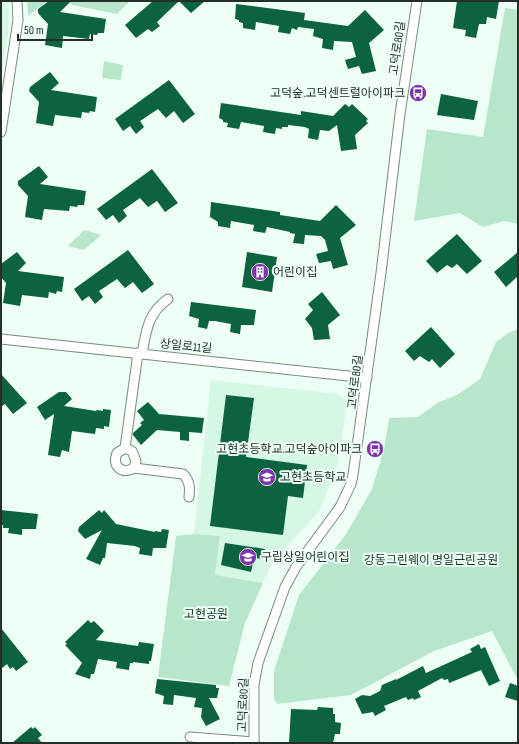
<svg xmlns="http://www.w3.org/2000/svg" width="519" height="744" font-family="'Sofia Sans Condensed','Noto Sans KR',sans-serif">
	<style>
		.built { fill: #d4f8e3 }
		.green { fill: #b7e6cb }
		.building { fill: #0b6340 }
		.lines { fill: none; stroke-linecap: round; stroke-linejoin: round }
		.street-casing { stroke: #748d7e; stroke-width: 11 }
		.street { stroke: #fff; stroke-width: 9 }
		.labels { text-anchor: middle; stroke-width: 4; stroke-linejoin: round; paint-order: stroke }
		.street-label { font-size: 12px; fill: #242f28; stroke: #eefff5 }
		.poi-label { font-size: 12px; fill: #242f28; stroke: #eefff5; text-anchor: start }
		.park-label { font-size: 12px; fill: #143625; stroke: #eefff5 }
	</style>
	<rect width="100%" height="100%" fill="#eefff5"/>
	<g class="built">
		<polygon points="1,1 9,1 8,33 1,81"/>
		<polygon points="211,380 338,394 345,400 347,404 338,464 319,512 283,550 272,563 263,583 215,575 220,536 194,534"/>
	</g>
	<g class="green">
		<polygon points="27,1 47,1 28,16"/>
		<polygon points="68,1 130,1 117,14 72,5"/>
		<polygon points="505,8 518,10 518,224 504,221 483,227 460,213 414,221 427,129 483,137"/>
		<polygon points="104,61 123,65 121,80 102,78"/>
		<polygon points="84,230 101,235 84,250 68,246"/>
		<polygon points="518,329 518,676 516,677 492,631 434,651 351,695 277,704 274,699 274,671 299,595 346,534 372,489 384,449 389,418 418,417 439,402 457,395 480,379 496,342 508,333"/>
		<polygon points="194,534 220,536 215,575 263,583 245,623 229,686 158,677 176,536"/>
	</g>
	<g class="building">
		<polygon points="49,1 71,1 60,12 106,19 104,33 98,33 97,35 90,34 89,39 63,36 62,48 45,45 48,24 38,13 38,9"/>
		<polygon points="153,1 205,1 191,13 179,1 157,22 160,26 152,32 148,29 136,38 125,25"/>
		<polygon points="457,1 499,1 496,19 487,17 486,24 479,24 476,38 465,36 466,30 453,28"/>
		<polygon points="236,4 305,13 304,20 348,26 365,10 384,30 369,43 376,71 362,74 359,66 348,69 345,60 356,57 352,42 334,41 333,50 322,48 323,39 313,36 314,29 298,27 297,30 292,28 290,34 278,32 279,26 256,22 255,30 243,28 243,23 239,22 239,20 235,19"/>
		<polygon points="50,72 59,83 51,90 97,97 95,112 90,111 89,113 82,112 81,118 55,115 53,126 36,123 39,102 29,91 30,87"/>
		<polygon points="169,80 195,114 183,123 174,111 166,118 158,109 140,121 144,127 136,134 130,126 123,131 115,119"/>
		<polygon points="441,94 478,101 474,120 437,115"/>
		<polygon points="221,103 301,115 301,111 333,116 345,104 349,107 352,104 368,119 366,121 368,123 355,135 357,149 341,151 337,125 329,131 320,130 318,140 308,138 309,129 305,127 288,125 288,127 282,127 282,129 276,128 275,134 263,132 264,126 241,122 239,129 227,127 228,123 223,122 223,120 219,118"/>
		<polygon points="39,166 48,177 40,184 86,191 84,205 78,205 77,207 70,206 69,211 44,209 42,220 25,217 28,196 18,185 18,181"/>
		<polygon points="152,169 178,203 165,212 157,201 148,207 140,198 123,210 127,216 119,223 113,215 106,220 97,209"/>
		<polygon points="211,202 280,212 280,215 320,221 336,205 356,225 340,238 348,265 333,269 331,261 319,263 316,254 328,251 325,240 321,236 305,235 304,244 293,243 295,234 290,233 290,232 267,227 265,233 253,231 254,225 231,221 230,228 218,226 218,222 210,217"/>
		<polygon points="457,234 482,261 467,274 457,264 452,268 447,265 437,273 426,261"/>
		<polygon points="128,250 154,284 142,293 133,282 125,288 117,279 99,291 103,297 95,304 89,296 82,301 74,289"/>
		<polygon points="17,252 26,263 18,271 64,277 62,292 57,291 56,294 49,292 48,298 22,295 20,306 3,303 6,283 1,277 1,264"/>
		<polygon points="247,252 277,257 272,292 242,287"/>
		<polygon points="518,252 518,276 506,287 494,272"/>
		<polygon points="322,292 340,315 328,325 330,339 314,340 312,328 305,319 313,310 308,304"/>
		<polygon points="191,302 256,310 254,325 241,325 240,334 230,332 231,324 215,321 209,321 207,329 198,327 199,319 189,316"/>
		<polygon points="431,327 455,354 440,368 432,359 429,362 420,356 414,361 405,351"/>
		<polygon points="1,374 27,403 13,414 5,404 1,407"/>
		<polygon points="59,392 66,392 72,399 64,406 96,411 97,410 103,411 103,409 111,410 109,427 104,426 104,429 96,428 95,434 72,431 69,452 62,450 60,457 48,455 54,414 45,420 37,407"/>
		<polygon points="226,395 254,398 246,457 307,465 303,498 288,496 283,535 210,526"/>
		<polygon points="148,402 159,414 204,418 202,433 189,432 189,441 180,440 180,432 157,430 141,445 133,435 133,433 142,425 140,423 144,420 137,411"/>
		<polygon points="1,510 38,514 36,529 22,529 22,535 8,533 9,528 3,528 3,525 1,525"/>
		<polygon points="99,510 102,513 104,510 116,524 155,532 155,531 161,532 162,529 169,530 166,548 153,548 152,556 139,554 140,548 135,546 107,543 105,558 103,558 100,565 86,559 102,530 85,539 78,531 79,527"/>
		<polygon points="225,543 265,549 264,559 254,558 251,572 221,565"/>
		<polygon points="88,620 91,623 94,621 104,631 96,640 138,646 139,642 154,644 151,661 149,661 149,664 133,662 133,663 130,663 129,670 116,668 117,662 98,659 94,674 91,674 90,679 75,674 82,663 65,645 67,644 65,642"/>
		<polygon points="1,628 28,662 16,671 13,667 10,669 7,664 1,669"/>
		<polygon points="479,644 481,649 485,647 500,681 489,686 481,670 449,683 448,679 444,680 442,678 418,691 421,697 414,700 413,698 408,700 406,697 401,699 384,706 386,710 375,716 373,712 362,714 355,699 362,695 370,696 380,691 382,685 396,679 396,680 423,666 426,673 472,652 470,649"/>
		<polygon points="157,679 216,685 216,688 219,688 217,698 209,698 220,719 206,726 201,717 202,708 194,707 196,698 174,695 173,705 163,704 164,696 155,693"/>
		<polygon points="510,683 516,685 518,688 518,701 505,697"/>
		<polygon points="318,707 333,708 333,714 335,714 335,722 341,723 340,734 335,734 333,743 289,743 291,709 317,710"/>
		<polygon points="31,727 33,729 35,727 42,735 38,738 42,743 12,743"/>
	</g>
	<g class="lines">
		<defs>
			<g id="street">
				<polyline points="1,132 18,20 17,1"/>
				<polyline points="1,339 367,378"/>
				<path d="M142 354C146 331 148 313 168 299"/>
				<path d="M125 448 132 451 136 461 134 468C121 475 112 466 117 453L125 448 138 353"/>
				<path d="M134 468 183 474C190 481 190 488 189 497"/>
				<polyline points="190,737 254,742"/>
				<polyline points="254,743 254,685 258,663 285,587 296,567 340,507 351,484 353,475 381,273 400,114 417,1"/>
			</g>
		</defs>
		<use href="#street" class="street-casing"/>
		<use href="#street" class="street"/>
	</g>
	<defs>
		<symbol id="bus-disc" viewBox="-11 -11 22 22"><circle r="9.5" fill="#7d36aa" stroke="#eefff5"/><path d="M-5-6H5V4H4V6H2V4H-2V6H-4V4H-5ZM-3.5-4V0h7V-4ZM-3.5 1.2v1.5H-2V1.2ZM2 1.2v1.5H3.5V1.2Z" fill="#fff"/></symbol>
		<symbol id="building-disc" viewBox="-11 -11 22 22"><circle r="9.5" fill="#7d36aa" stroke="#eefff5"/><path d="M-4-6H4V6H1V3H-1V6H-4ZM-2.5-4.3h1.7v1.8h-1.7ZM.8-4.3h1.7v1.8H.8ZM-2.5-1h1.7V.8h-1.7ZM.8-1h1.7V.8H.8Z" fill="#fff"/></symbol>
		<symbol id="school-disc" viewBox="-11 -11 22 22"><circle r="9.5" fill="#7d36aa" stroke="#eefff5"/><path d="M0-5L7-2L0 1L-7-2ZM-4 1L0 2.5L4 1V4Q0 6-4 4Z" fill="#fff"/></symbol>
	</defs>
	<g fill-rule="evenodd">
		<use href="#bus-disc" x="408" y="83" width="20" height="20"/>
		<use href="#building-disc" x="250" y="262" width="20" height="20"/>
		<use href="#bus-disc" x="365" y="439" width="20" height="20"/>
		<use href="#school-disc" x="257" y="467" width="20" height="20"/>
		<use href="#school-disc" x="238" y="547" width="20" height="20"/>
	</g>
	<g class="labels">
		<g class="street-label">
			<text transform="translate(397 48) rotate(-82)" y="4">고덕로80길</text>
			<text transform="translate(186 346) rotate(6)" y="4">상일로11길</text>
			<text transform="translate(355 382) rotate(-83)" y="4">고덕로80길</text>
			<text transform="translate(243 705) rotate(-88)" y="4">고덕로80길</text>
		</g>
		<g class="poi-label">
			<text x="405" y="97" text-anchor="end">고덕숲.고덕센트럴아이파크</text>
			<text x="273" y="276">어린이집</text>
			<text x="362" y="453" text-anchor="end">고현초등학교.고덕숲아이파크</text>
			<text x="280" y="481">고현초등학교</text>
			<text x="261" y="561">구립상일어린이집</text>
		</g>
		<g class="park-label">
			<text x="431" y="564">강동그린웨이 명일근린공원</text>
			<text x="206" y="618">고현공원</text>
		</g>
	</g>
	<rect width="519" height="744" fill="none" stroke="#242f28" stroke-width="4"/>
	<path d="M18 34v6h74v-6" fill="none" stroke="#242f28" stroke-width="2"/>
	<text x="24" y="34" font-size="12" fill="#242f28" stroke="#eefff5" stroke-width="3" paint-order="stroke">50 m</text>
</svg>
